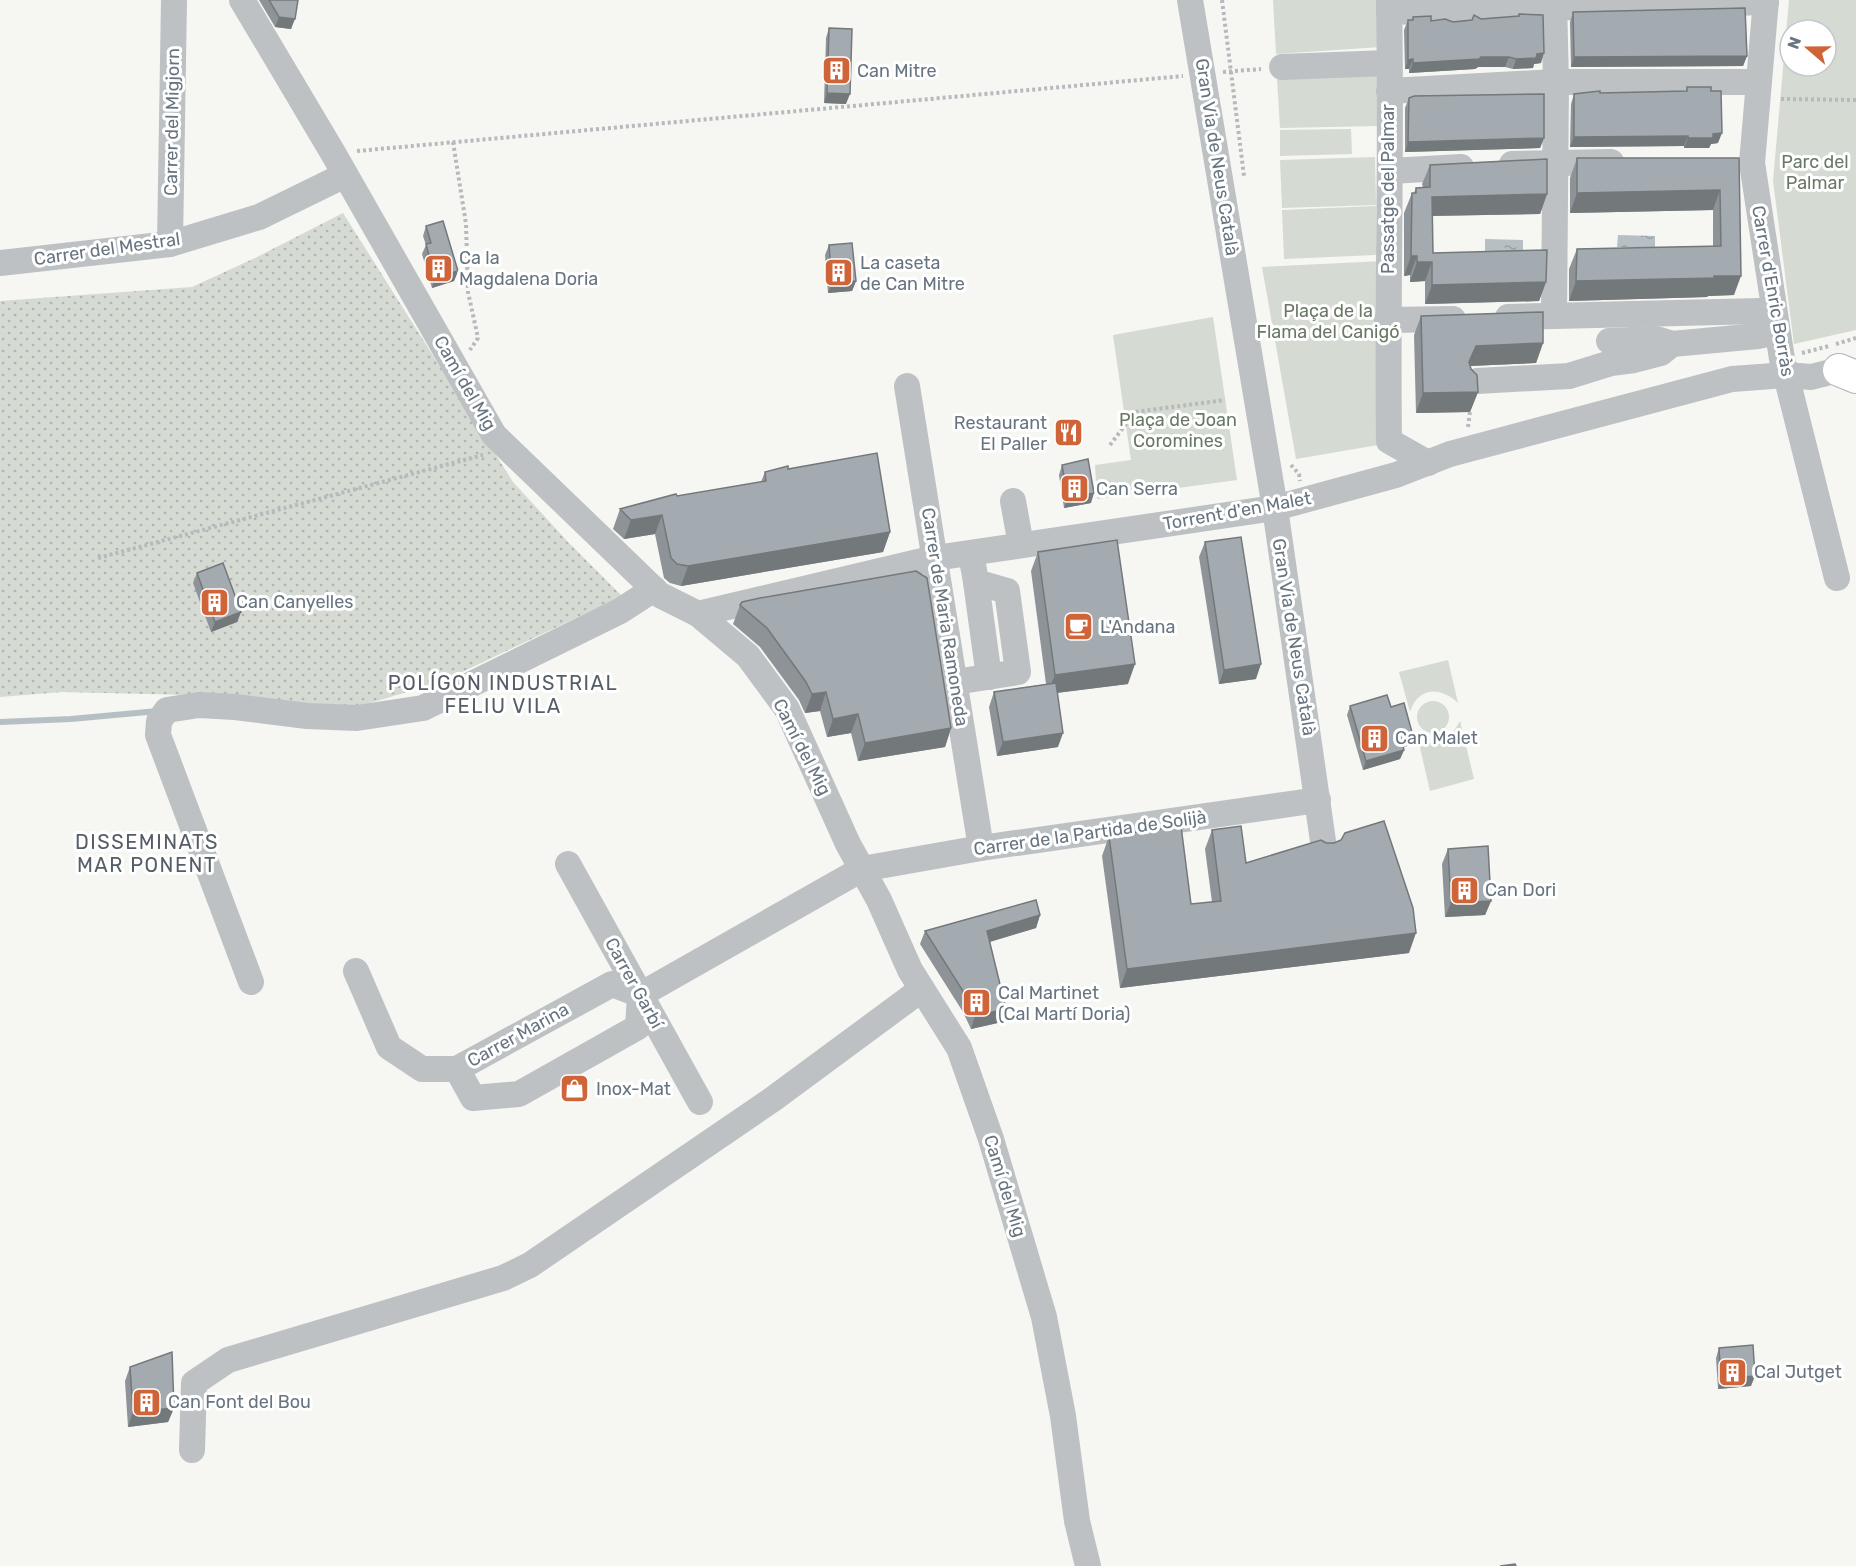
<svg xmlns="http://www.w3.org/2000/svg" width="1856" height="1566" font-family="Rubik,sans-serif">
	<style>
		.green { fill: #d5dad3; fill-rule: evenodd }
		.garden { fill: url(#garden-dots) }
		.water { fill: url(#water-ripples) }
		.lines { fill: none; stroke-linecap: round; stroke-linejoin: round }
		.stream { stroke: #b6bfc4; stroke-width: 6 }
		.major-casing { stroke: #b1b5b8; stroke-width: 34 }
		.path { stroke: #b7babc; stroke-width: 4; stroke-dasharray: 3 3; stroke-linecap: butt }
		.minor { stroke: #bdc1c4; stroke-width: 26 }
		.major { stroke: #fff; stroke-width: 32 }
		.wall { fill: #8d9397 }
		.shaded-wall { fill: #73787b }
		.building { fill: #a4abb0; stroke: #73787b; stroke-width: 1.5 }
		.labels { text-anchor: middle; stroke-width: 6; stroke-linejoin: round; paint-order: stroke }
		.poi-label { font-size: 18px; fill: #687581; stroke: #fff; text-anchor: start }
		.street-label { font-size: 18px; fill: #687581; stroke: #fff }
		.park-label { font-size: 18px; fill: #697966; stroke: #fff }
		.neighbourhood-label { font-size: 20px; letter-spacing: 1.5px; fill: #555e67; stroke: #fff }
	</style>
	<defs>
		<pattern id="garden-dots" width="8" height="8" patternUnits="userSpaceOnUse" patternTransform="scale(1.5)"><rect width="8" height="8" fill="#d5dad3"/><path d="M2 2h.1M6 6h.1" fill="none" stroke="#b1b5b1" stroke-width="1.8" stroke-linecap="round"/></pattern>
		<pattern id="water-ripples" width="26" height="14" patternUnits="userSpaceOnUse" patternTransform="scale(1.5)"><rect width="26" height="14" fill="#b6bfc4"/><path d="M2 4q2-2 4 0t4 0M15 11q2-2 4 0t4 0" fill="none" stroke="#98a0a5"/></pattern>
	</defs>
	<rect width="100%" height="100%" fill="#f6f6f3"/>
	<g class="green">
		<polygon points="1273,0 1382,0 1381,47 1276,54"/>
		<path d="M1789 0H1856V330L1794 344 1773 181ZM1790 30H1826V66H1790Z"/>
		<polygon points="1378,74 1377,126 1280,128 1277,79"/>
		<polygon points="1351,129 1352,154 1280,156 1280,130"/>
		<polygon points="1375,157 1376,205 1282,208 1280,160"/>
		<polygon points="1376,206 1376,255 1284,259 1282,210"/>
		<polygon points="1383,261 1384,444 1296,459 1262,267"/>
		<polygon points="1213,317 1237,480 1097,499 1095,465 1131,460 1113,335"/>
		<path d="M1448 660 1458 703C1440 686 1418 687 1410 712L1399 672Z"/>
		<circle cx="1433" cy="717" r="16"/>
		<path d="M1460 721 1474 779 1430 791 1418 739C1438 750 1451 738 1460 721Z"/>
	</g>
	<polygon class="garden" points="343,213 513,482 569,543 622,596 441,682 353,708 189,695 62,692 0,697 0,301 192,287 255,258"/>
	<g class="water">
		<polygon points="1618,235 1655,236 1655,247 1617,247"/>
		<polygon points="1485,239 1523,240 1523,251 1485,251"/>
	</g>
	<g class="lines">
		<polyline class="stream" points="0,722 71,719 158,711"/>
		<defs>
			<polyline id="major" points="1839,370 1856,377"/>
		</defs>
		<use href="#major" class="major-casing"/>
		<g class="path">
			<polyline points="1222,0 1244,176"/>
			<polyline points="1223,72 1261,69"/>
			<polyline points="1781,99 1856,100"/>
			<polyline points="453,142 466,224 468,292 478,338 470,350"/>
			<polyline points="357,151 1183,76"/>
			<polyline points="1836,344 1856,338"/>
			<polyline points="1802,353 1829,346"/>
			<polyline points="1468,427 1470,412"/>
			<polyline points="1110,445 1135,412 1225,400"/>
			<polyline points="1291,465 1299,474 1300,481"/>
			<polyline points="98,558 483,455"/>
		</g>
		<g class="minor">
			<polyline points="242,0 333,153 494,435 660,595 698,614 748,656 787,709 848,844 879,900 910,970 959,1048 991,1139 1044,1317 1063,1416 1077,1521 1088,1566"/>
			<polyline points="1190,0 1275,508 1324,848"/>
			<path d="M1389 0C1392 147 1387 294 1389 441L1428 463"/>
			<polyline points="1766,0 1752,163 1782,359 1837,578"/>
			<polyline points="1389,12 1766,2"/>
			<polyline points="1282,67 1388,63"/>
			<polyline points="1389,91 1556,82 1758,82"/>
			<polyline points="1512,164 1611,162"/>
			<polyline points="1390,171 1461,167"/>
			<polyline points="170,244 174,0"/>
			<polyline points="0,263 170,244 259,217 345,175"/>
			<polyline points="1554,316 1556,82 1554,0"/>
			<polyline points="1508,317 1762,311 1774,312"/>
			<polyline points="1387,320 1453,319"/>
			<polyline points="1609,341 1656,339 1672,344 1758,336 1777,332"/>
			<polyline points="1477,381 1569,376 1611,363 1634,360 1661,353 1672,344"/>
			<polyline points="907,386 981,848"/>
			<polyline points="1013,501 1021,545"/>
			<polyline points="976,582 989,677"/>
			<polyline points="698,614 935,558 1275,508 1396,475 1450,454 1732,379 1786,375 1811,377 1839,370"/>
			<polyline points="955,682 1018,672 1007,591 976,582 971,553"/>
			<polyline points="568,864 700,1102"/>
			<polyline points="356,971 389,1047 422,1069 457,1069"/>
			<polyline points="251,982 158,735 159,721 167,710 199,705 235,707 307,716 357,718 423,708 620,611 654,589"/>
			<polygon points="612,984 640,995 638,1027 519,1094 473,1098 457,1069"/>
			<polyline points="640,995 862,869 981,848 1318,800"/>
			<polyline points="192,1450 194,1383 228,1360 503,1278 530,1265 773,1099 922,989"/>
		</g>
		<use href="#major" class="major"/>
	</g>
	<g class="wall">
		<polygon points="259,0 298,0 291,29 275,27"/>
		<polygon points="1573,12 1747,56 1743,66 1571,67 1570,22"/>
		<polygon points="1519,14 1541,63 1534,64 1533,68 1513,69 1505,67 1478,67 1475,69 1409,73 1409,69 1405,69 1404,30 1408,20 1412,20 1413,17 1431,21 1453,22 1518,16"/>
		<polygon points="829,28 846,104 824,103 826,38"/>
		<polygon points="1687,87 1711,91 1718,143 1711,144 1709,148 1684,148 1684,146 1570,147 1571,104 1574,94 1686,91"/>
		<polygon points="1409,98 1544,138 1540,148 1405,152 1405,108"/>
		<polygon points="1577,158 1739,158 1734,295 1708,296 1707,297 1569,301 1569,269 1577,249 1713,246 1713,210 1570,213 1570,178"/>
		<polygon points="1430,165 1547,194 1540,214 1432,216 1433,253 1546,282 1539,301 1425,304 1425,281 1410,282 1410,275 1404,276 1404,213 1412,193 1414,193 1416,188 1423,187 1422,184"/>
		<polygon points="426,226 458,271 454,281 432,288 422,254 426,245 423,236"/>
		<polygon points="829,245 856,281 852,291 828,293 825,255"/>
		<polygon points="1421,316 1543,343 1536,363 1470,366 1478,392 1470,412 1416,413 1414,335"/>
		<polygon points="1062,465 1091,503 1064,508 1059,475"/>
		<polygon points="788,469 890,532 883,552 681,586 670,583 664,578 655,534 624,539 613,529 620,509 677,496 761,482 765,472"/>
		<polygon points="1205,542 1256,679 1219,684 1199,557"/>
		<polygon points="1038,552 1128,684 1057,693 1058,747 997,756 989,707 994,692 1046,684 1031,571"/>
		<polygon points="197,573 241,612 237,622 211,632 193,583"/>
		<polygon points="740,605 951,728 945,747 858,761 851,733 827,737 820,711 805,713 799,700 760,647 733,624"/>
		<polygon points="1350,706 1391,707 1413,736 1410,745 1403,747 1404,750 1400,759 1363,770 1347,715"/>
		<polygon points="1212,830 1246,863 1409,953 1120,988 1102,856 1109,836 1191,904 1212,902 1205,849"/>
		<polygon points="1448,849 1491,901 1485,915 1445,917 1442,864"/>
		<polygon points="1040,915 1036,928 990,942 1006,1009 1002,1022 971,1029 963,1012 920,944 925,931"/>
		<polygon points="1719,1348 1751,1386 1718,1389 1716,1358"/>
		<polygon points="130,1367 174,1408 168,1422 128,1427 125,1381"/>
	</g>
	<g class="shaded-wall">
		<polygon points="279,17 295,19 291,29 275,27"/>
		<polygon points="1544,53 1541,63 1534,64 1533,68 1513,69 1516,59 1537,54"/>
		<polygon points="1747,56 1743,66 1571,67 1574,57"/>
		<polygon points="1481,57 1509,57 1505,67 1478,67 1475,69 1409,73 1413,63"/>
		<polygon points="1413,59 1409,69 1405,69 1408,60"/>
		<polygon points="827,93 850,94 846,104 824,103"/>
		<polygon points="1722,133 1718,143 1711,144 1709,148 1684,148 1688,138"/>
		<polygon points="1688,136 1684,146 1570,147 1574,137"/>
		<polygon points="1544,138 1540,148 1405,152 1408,142"/>
		<polygon points="1720,190 1713,210 1570,213 1577,193"/>
		<polygon points="1547,194 1540,214 1424,216 1432,197"/>
		<polygon points="1411,256 1417,256 1410,275 1404,276"/>
		<polygon points="1417,262 1432,262 1425,281 1410,282"/>
		<polygon points="458,271 454,281 432,288 435,278"/>
		<polygon points="1714,276 1741,276 1734,295 1708,296 1707,297 1569,301 1576,281"/>
		<polygon points="856,281 852,291 828,293 832,283"/>
		<polygon points="1546,282 1539,301 1425,304 1432,285"/>
		<polygon points="1543,343 1536,363 1469,366 1469,362 1476,346"/>
		<polygon points="1478,392 1470,412 1416,413 1423,393"/>
		<polygon points="1094,493 1091,503 1064,508 1068,498"/>
		<polygon points="662,515 655,534 624,539 631,520"/>
		<polygon points="890,532 883,552 681,586 688,566"/>
		<polygon points="241,612 237,622 211,632 215,622"/>
		<polygon points="1135,664 1128,684 1047,694 1055,675"/>
		<polygon points="1261,664 1256,679 1219,684 1224,670"/>
		<polygon points="826,692 820,711 805,713 812,694"/>
		<polygon points="858,714 851,733 827,737 833,719"/>
		<polygon points="951,728 945,747 858,761 865,743"/>
		<polygon points="1063,733 1058,747 997,756 1003,742"/>
		<polygon points="1413,736 1410,745 1397,749 1401,739"/>
		<polygon points="1404,750 1400,759 1363,770 1366,761"/>
		<polygon points="1491,901 1485,915 1445,917 1451,903"/>
		<polygon points="1040,915 1036,928 982,944 987,931"/>
		<polygon points="1416,933 1409,953 1120,988 1127,969"/>
		<polygon points="1006,1009 1002,1022 971,1029 975,1016"/>
		<polygon points="1755,1376 1751,1386 1718,1389 1721,1379"/>
		<polygon points="174,1408 168,1422 128,1427 133,1412"/>
	</g>
	<g class="building">
		<polygon points="269,0 298,0 295,19 279,17"/>
		<polygon points="1745,8 1747,56 1574,57 1573,12"/>
		<polygon points="1519,14 1543,15 1544,53 1537,54 1536,58 1516,59 1509,57 1481,57 1479,59 1413,63 1413,59 1408,60 1408,20 1413,20 1413,17 1431,16 1431,21 1445,19 1453,22 1472,20 1474,15 1481,19 1519,16"/>
		<polygon points="829,28 852,29 850,94 827,93"/>
		<polygon points="1687,87 1711,87 1711,91 1721,91 1722,133 1713,134 1713,138 1688,138 1688,136 1574,137 1574,94 1591,92 1600,91 1600,93 1687,91"/>
		<polygon points="1544,94 1544,138 1408,142 1409,98 1414,96"/>
		<polygon points="1577,158 1739,158 1741,276 1714,276 1714,278 1576,281 1577,249 1721,246 1720,190 1577,193"/>
		<polygon points="1547,159 1547,194 1432,197 1433,253 1547,250 1546,282 1432,285 1432,262 1417,262 1417,256 1411,256 1412,193 1416,193 1416,188 1430,187 1430,165"/>
		<polygon points="443,221 458,271 435,278 426,244 431,243 426,226"/>
		<polygon points="852,243 856,281 832,283 829,245"/>
		<polygon points="1543,312 1543,343 1476,346 1469,362 1471,369 1477,375 1478,392 1423,393 1421,316"/>
		<polygon points="877,453 890,532 688,566 677,564 671,558 662,515 631,520 620,509 676,494 677,496 766,481 765,472 788,466 788,469"/>
		<polygon points="1088,459 1094,493 1068,498 1062,465"/>
		<polygon points="1241,537 1261,664 1224,670 1205,542"/>
		<polygon points="1117,540 1135,664 1055,675 1038,552"/>
		<polygon points="223,563 241,612 215,622 197,573"/>
		<polygon points="916,571 927,578 951,728 865,743 858,714 833,719 826,692 812,694 806,682 767,628 740,605 742,602 760,598"/>
		<polygon points="1056,683 1063,733 1003,742 994,692"/>
		<polygon points="1387,695 1391,707 1404,703 1413,736 1401,739 1404,750 1366,761 1350,706"/>
		<polygon points="1384,821 1413,908 1416,933 1127,969 1109,836 1181,826 1191,904 1221,901 1212,830 1241,826 1246,863 1321,840 1326,843 1334,843 1341,840 1345,833"/>
		<polygon points="1488,846 1491,901 1451,903 1448,849"/>
		<polygon points="1036,900 1040,915 987,931 1006,1009 975,1016 968,999 925,931"/>
		<polygon points="1753,1345 1755,1376 1721,1379 1719,1348"/>
		<polygon points="172,1352 174,1408 133,1412 130,1367"/>
		<polygon points="1515,1564 1516,1566 1500,1566"/>
	</g>
	<defs>
		<symbol id="building-square" viewBox="-11 -11 22 22"><rect x="-9" y="-9" width="18" height="18" rx="4" fill="#d06439" stroke="#fff"/><path d="M-4-6H4V6H1V3H-1V6H-4ZM-2.5-4.3h1.7v1.8h-1.7ZM.8-4.3h1.7v1.8H.8ZM-2.5-1h1.7V.8h-1.7ZM.8-1h1.7V.8H.8Z" fill="#fff"/></symbol>
		<symbol id="restaurant-square" viewBox="-11 -11 22 22"><rect x="-9" y="-9" width="18" height="18" rx="4" fill="#d06439" stroke="#fff"/><path d="M-5-6h1v4h1v-4h1v4h1v-4h1v5L-1.5 .5V6h-2V.5L-5-1ZM5-6V6H3V1.5H1.5Q1.5-4 5-6Z" fill="#fff"/></symbol>
		<symbol id="cafe-square" viewBox="-11 -11 22 22"><rect x="-9" y="-9" width="18" height="18" rx="4" fill="#d06439" stroke="#fff"/><path d="M-5.5-4.5H6V0H3Q3 3.5 0 3.5H-2.5Q-5.5 3.5-5.5 0ZM3-3.2v2h1.7v-2ZM-6 4.5H4V6H-6Z" fill="#fff"/></symbol>
		<symbol id="shop-square" viewBox="-11 -11 22 22"><rect x="-9" y="-9" width="18" height="18" rx="4" fill="#d06439" stroke="#fff"/><path d="M-5-2.5h2.3a2.7 3.5 0 0 1 5.4 0H5L5.5 6h-11ZM-1.5-2.5h3a1.5 2.3 0 0 0-3 0Z" fill="#fff"/></symbol>
	</defs>
	<g fill-rule="evenodd">
		<use href="#building-square" x="820" y="54" width="33" height="33"/>
		<use href="#building-square" x="422" y="252" width="33" height="33"/>
		<use href="#building-square" x="822" y="256" width="33" height="33"/>
		<use href="#restaurant-square" x="1052" y="416" width="33" height="33"/>
		<use href="#building-square" x="1058" y="472" width="33" height="33"/>
		<use href="#building-square" x="198" y="586" width="33" height="33"/>
		<use href="#cafe-square" x="1062" y="610" width="33" height="33"/>
		<use href="#building-square" x="1358" y="722" width="33" height="33"/>
		<use href="#building-square" x="1448" y="874" width="33" height="33"/>
		<use href="#building-square" x="960" y="986" width="33" height="33"/>
		<use href="#shop-square" x="558" y="1072" width="33" height="33"/>
		<use href="#building-square" x="1716" y="1356" width="33" height="33"/>
		<use href="#building-square" x="130" y="1386" width="33" height="33"/>
	</g>
	<g class="labels">
		<g class="poi-label">
			<text x="857" y="77">Can Mitre</text>
			<text x="459" y="264">Ca la<tspan x="459" dy="21">Magdalena Doria</tspan></text>
			<text x="860" y="269">La caseta<tspan x="860" dy="21">de Can Mitre</tspan></text>
			<text x="1047" y="429" text-anchor="end">Restaurant<tspan x="1047" dy="21">El Paller</tspan></text>
			<text x="1096" y="495">Can Serra</text>
			<text x="236" y="608">Can Canyelles</text>
			<text x="1100" y="633">L'Andana</text>
			<text x="1395" y="744">Can Malet</text>
			<text x="1485" y="896">Can Dori</text>
			<text x="998" y="999">Cal Martinet<tspan x="998" dy="21">(Cal Martí Doria)</tspan></text>
			<text x="596" y="1095">Inox-Mat</text>
			<text x="1754" y="1378">Cal Jutget</text>
			<text x="168" y="1408">Can Font del Bou</text>
		</g>
		<g class="street-label">
			<text transform="translate(172 122) rotate(-89)" y="6">Carrer del Migjorn</text>
			<text transform="translate(1217 157) rotate(81)" y="6">Gran Via de Neus Català</text>
			<text transform="translate(1388 189) rotate(-90)" y="6">Passatge del Palmar</text>
			<text transform="translate(107 249) rotate(-8)" y="6">Carrer del Mestral</text>
			<text transform="translate(1773 291) rotate(80)" y="6">Carrer d'Enric Borràs</text>
			<text transform="translate(465 383) rotate(60)" y="6">Camí del Mig</text>
			<text transform="translate(1237 511) rotate(-10)" y="6">Torrent d'en Malet</text>
			<text transform="translate(945 617) rotate(81)" y="6">Carrer de Maria Ramoneda</text>
			<text transform="translate(1294 637) rotate(81)" y="6">Gran Via de Neus Català</text>
			<text transform="translate(802 747) rotate(63)" y="6">Camí del Mig</text>
			<text transform="translate(1090 833) rotate(-8)" y="6">Carrer de la Partida de Solijà</text>
			<text transform="translate(634 983) rotate(61)" y="6">Carrer Garbí</text>
			<text transform="translate(518 1035) rotate(-29)" y="6">Carrer Marina</text>
			<text transform="translate(1005 1186) rotate(73)" y="6">Camí del Mig</text>
		</g>
		<g class="park-label">
			<text x="1815" y="168">Parc del<tspan x="1815" dy="21">Palmar</tspan></text>
			<text x="1328" y="317">Plaça de la<tspan x="1328" dy="21">Flama del Canigó</tspan></text>
			<text x="1178" y="426">Plaça de Joan<tspan x="1178" dy="21">Coromines</tspan></text>
		</g>
		<g class="neighbourhood-label">
			<text x="503" y="690">POLÍGON INDUSTRIAL<tspan x="503" dy="23">FELIU VILA</tspan></text>
			<text x="147" y="849">DISSEMINATS<tspan x="147" dy="23">MAR PONENT</tspan></text>
		</g>
	</g>
	<g transform="translate(1808 48) rotate(290)"><circle r="28" fill="#ffffff" stroke="#c3c8cd" stroke-width="1.5"/>
	<path d="M0-4.5L10 22L0 15L-10 22Z" fill="#d06439"/>
	<text y="-9" font-size="16" font-weight="bold" text-anchor="middle" fill="#687581">N</text>
	</g>
</svg>
